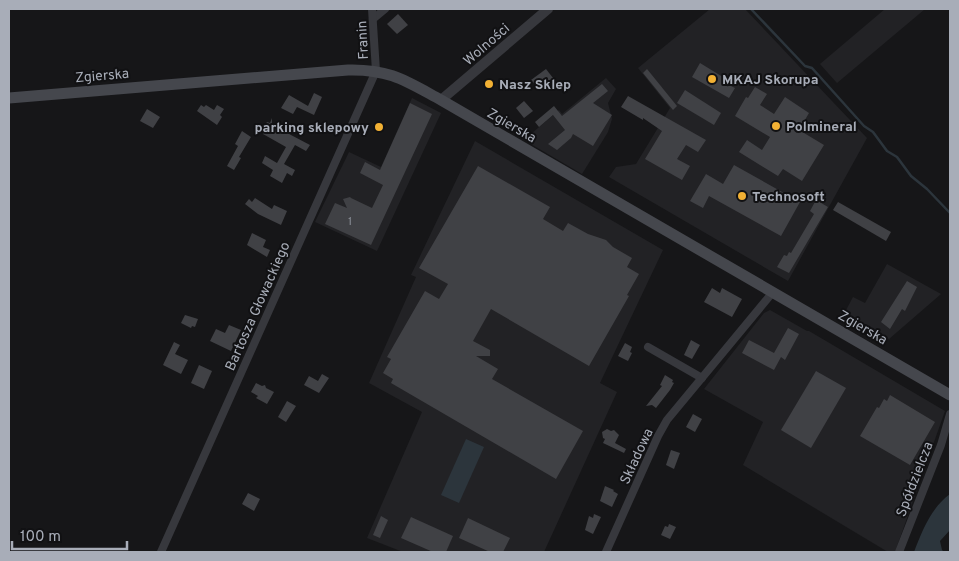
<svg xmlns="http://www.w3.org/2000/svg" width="959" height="561" font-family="Overpass,sans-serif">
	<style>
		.built { fill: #222225 }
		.water { fill: #2c353c }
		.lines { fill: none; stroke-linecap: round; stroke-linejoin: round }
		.stream { stroke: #2c353c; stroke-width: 2.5 }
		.building { fill: #404145 }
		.minor { stroke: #37383d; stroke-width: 8 }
		.tertiary { stroke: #37383d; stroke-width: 10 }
		.secondary { stroke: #45474d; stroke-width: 11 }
		.poi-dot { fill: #f2b134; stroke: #111113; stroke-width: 2 }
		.labels { text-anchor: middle; stroke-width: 4; stroke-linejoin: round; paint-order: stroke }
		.number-label { font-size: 11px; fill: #8e929b }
		.street-label { font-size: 14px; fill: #a8adb8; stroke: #111113 }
		.poi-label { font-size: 14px; font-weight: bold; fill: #a8adb8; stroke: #111113; text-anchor: start }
	</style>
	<rect width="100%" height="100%" fill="#161618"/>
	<g class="built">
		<polygon points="710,9 745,9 867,138 788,281 609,177 616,167 636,164 670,108 638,68"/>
		<polygon points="885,9 925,9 837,83 820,64"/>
		<polygon points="606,78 616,89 608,103 612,119 608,132 582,174 524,140 559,110 562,114"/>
		<polygon points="412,98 441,113 377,251 315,222 349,152 381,167"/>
		<polygon points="475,141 663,250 600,383 617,392 544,552 403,552 367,538 422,412 369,383 416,277 411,275"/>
		<polygon points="887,264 941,294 889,339 845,312 853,297 865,303"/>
		<polygon points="770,310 807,331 809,331 945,411 895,552 888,552 743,465 763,422 704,389 764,313"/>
	</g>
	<g class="water">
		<polygon points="466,439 484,447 459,503 441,495"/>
		<path d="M950 494V530L940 541 942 550 944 552H914C922 531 931 508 950 494Z"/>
	</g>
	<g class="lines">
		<polyline class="stream" points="751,9 805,66 812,68 864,126 873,132 887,151 897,157 911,176 927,189 950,213"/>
	</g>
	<g class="building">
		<polygon points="398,14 408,25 397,34 387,24"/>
		<polygon points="700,63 731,82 729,85 735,88 729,98 692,77"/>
		<polygon points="546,69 553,78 539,89 531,80"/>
		<polygon points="647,69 677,106 673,110 643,73"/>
		<polygon points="602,84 608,91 593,103 612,115 593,146 573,134 571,138 557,150 548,144 565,130 553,115 539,127 535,122 554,106 562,116"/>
		<polygon points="755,87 767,94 760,105 774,114 785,97 809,113 799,130 824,145 802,181 783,169 778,176 739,152 747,140 762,150 770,137 735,116 746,97 748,98"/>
		<polygon points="685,90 721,113 714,125 677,103"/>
		<polygon points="314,93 322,97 314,115 297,107 293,114 281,108 289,95 308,106"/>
		<polygon points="628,96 706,140 698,152 686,145 677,159 690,166 682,180 645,159 662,131 643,118 643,120 621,107"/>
		<polygon points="524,101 533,111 524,118 516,108"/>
		<polygon points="410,103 432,114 371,245 325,224 335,203 347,208 343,199 350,197 351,198 372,208 383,185 360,173 365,162 380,170"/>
		<polygon points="201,105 204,107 206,105 214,110 217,105 224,109 220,115 222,117 217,125 197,111"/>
		<polygon points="147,109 160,117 153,128 140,121"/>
		<polygon points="272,118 272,125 310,145 306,151 295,145 284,164 295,170 292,176 287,173 282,183 270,176 273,170 262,163 265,156 277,163 286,147 263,134 267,128 264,127 267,122 270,123"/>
		<polygon points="242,131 251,137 239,157 241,158 234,170 227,166 238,146 235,144"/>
		<polygon points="734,165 800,202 781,236 709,196 703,208 690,201 706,174 723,184"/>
		<polygon points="478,166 550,207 543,219 563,231 568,223 588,234 606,240 613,247 632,258 627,267 639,274 627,295 629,296 589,366 491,309 473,341 490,350 490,356 476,356 498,369 492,379 583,431 556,479 391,383 393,379 383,373 391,359 387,357 425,291 439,299 448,284 419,268"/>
		<polygon points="255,198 272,209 274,205 287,211 281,225 258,214 245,204 249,199 252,202"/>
		<polygon points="816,200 828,207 789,273 777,267 784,255 787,256 789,252 791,253 814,214 810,211"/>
		<polygon points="838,202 891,232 886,241 833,210"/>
		<polygon points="252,233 266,240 263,247 270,250 267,257 247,245"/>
		<polygon points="907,281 917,287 905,311 902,309 890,329 881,322"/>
		<polygon points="712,288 720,293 722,288 742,299 732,317 704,302"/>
		<polygon points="185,315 198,319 195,327 192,326 191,328 181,323"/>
		<polygon points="229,325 241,330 231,351 210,341 216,329 225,333"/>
		<polygon points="788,328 799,334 785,360 781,357 774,370 742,353 749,340 774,353"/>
		<polygon points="691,340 700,345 692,359 684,355"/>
		<polygon points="174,342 180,345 175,354 188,360 181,374 163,365"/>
		<polygon points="625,343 632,347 630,352 632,353 628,361 618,356"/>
		<polygon points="199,365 212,371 204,389 191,383"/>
		<polygon points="816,371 846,388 811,448 781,430"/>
		<polygon points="322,374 329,378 319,393 304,385 309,376 318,381"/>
		<polygon points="665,375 673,380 672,382 674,383 670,390 656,408 652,405 646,406 662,386 660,385"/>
		<polygon points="256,383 262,386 265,385 266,388 274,392 267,404 256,398 258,396 251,392"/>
		<polygon points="890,395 935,422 910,465 860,436 877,407 879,408 884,399 887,401"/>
		<polygon points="287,401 296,406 286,422 278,417"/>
		<polygon points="693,414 702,419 695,432 686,427"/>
		<polygon points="607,429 611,431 614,430 619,435 615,443 626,449 624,453 603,443 605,439 603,438 602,432"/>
		<polygon points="671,450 680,453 674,469 666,465"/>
		<polygon points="605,486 614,490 613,491 618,494 612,507 600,501"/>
		<polygon points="248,493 260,499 254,511 242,504"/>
		<polygon points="594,514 601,517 593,534 585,530 589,516 593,518"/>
		<polygon points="381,516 388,520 380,538 373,535"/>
		<polygon points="411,517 453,536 446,552 433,552 401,538"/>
		<polygon points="468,518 510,538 503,552 490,552 459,538"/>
		<polygon points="669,524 676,527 670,539 661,535 665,526 668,527"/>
	</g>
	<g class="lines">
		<g class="minor">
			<polyline points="373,19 385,9"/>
			<polyline points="648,347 702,378"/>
			<polyline points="161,552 376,71 372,9"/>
			<polyline points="606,552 658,436 667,420 773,292"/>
			<polyline points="899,552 941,445 950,414"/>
		</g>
		<polyline class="tertiary" points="441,100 548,9"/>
		<path class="secondary" d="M9 98 348 70C390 69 406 81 441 100L950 395"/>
	</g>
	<g class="poi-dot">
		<circle cx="712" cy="79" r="5"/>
		<circle cx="489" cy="84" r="5"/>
		<circle cx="776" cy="126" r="5"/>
		<circle cx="379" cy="127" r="5"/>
		<circle cx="742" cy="196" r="5"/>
	</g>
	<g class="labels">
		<g class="number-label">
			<text x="350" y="225">1</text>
		</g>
		<g class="street-label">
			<text transform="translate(362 40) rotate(-93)" y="5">Franin</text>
			<text transform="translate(486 44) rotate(-41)" y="5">Wolności</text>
			<text transform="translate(102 75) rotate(-5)" y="5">Zgierska</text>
			<text transform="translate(512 125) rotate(30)" y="5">Zgierska</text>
			<text transform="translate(257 306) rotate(-66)" y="5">Bartosza Głowackiego</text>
			<text transform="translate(863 327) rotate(30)" y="5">Zgierska</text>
			<text transform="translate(636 456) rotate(-65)" y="5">Składowa</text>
			<text transform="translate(914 479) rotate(-69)" y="5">Spółdzielcza</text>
		</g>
		<g class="poi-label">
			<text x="722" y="84">MKAJ Skorupa</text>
			<text x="499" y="89">Nasz Sklep</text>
			<text x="786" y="131">Polmineral</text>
			<text x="369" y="132" text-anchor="end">parking sklepowy</text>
			<text x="752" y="201">Technosoft</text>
		</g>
	</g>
	<rect width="959" height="561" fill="none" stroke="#a8adb8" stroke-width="20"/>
	<path d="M12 541v8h115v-8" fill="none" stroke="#a8adb8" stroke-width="2.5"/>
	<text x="20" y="541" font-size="15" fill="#a8adb8" stroke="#111113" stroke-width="4" paint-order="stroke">100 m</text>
</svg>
